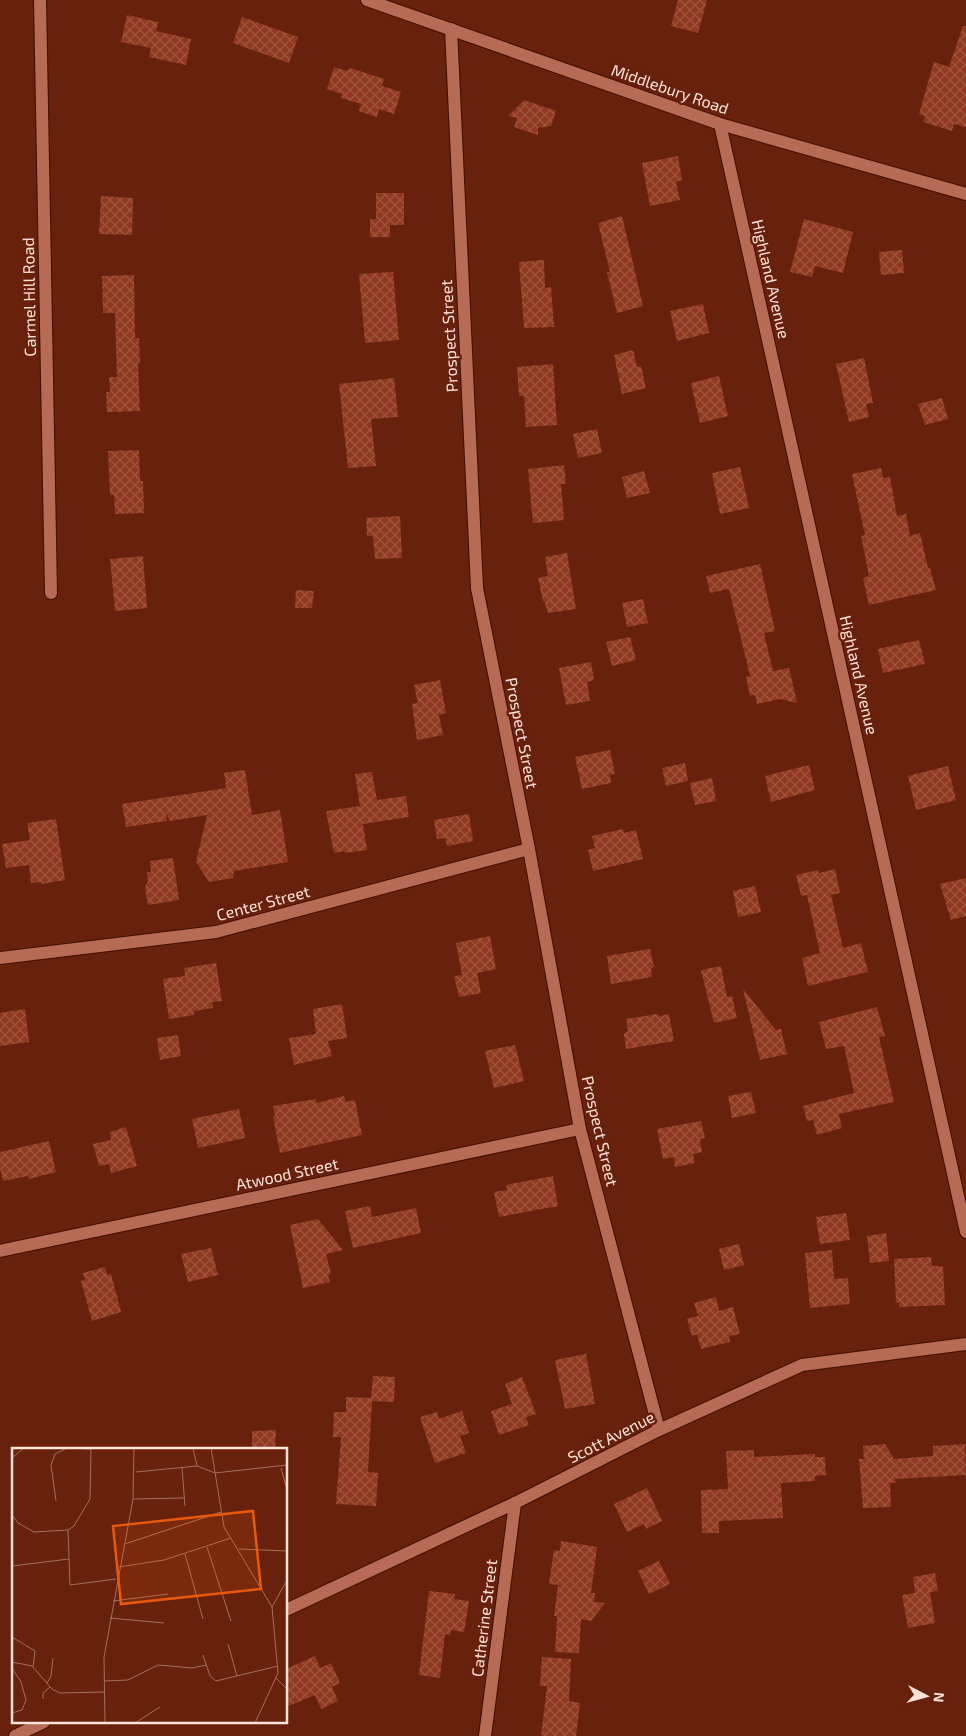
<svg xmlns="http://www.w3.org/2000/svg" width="966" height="1736" font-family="'Exo 2',sans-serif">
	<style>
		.building { fill: url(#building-cross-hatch) }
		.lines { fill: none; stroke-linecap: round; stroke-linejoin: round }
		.minor-casing { stroke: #420d01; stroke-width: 14 }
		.tertiary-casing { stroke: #420d01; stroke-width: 14 }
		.minor { stroke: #b76a54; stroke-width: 12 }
		.tertiary { stroke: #b76a54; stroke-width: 12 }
		.labels { text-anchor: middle; stroke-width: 5; stroke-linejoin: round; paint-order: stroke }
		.street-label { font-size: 16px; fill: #fee3db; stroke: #67210d }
		.inset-road { fill: none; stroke: #a36f5f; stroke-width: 1 }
		.view { fill: #e8590c; fill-opacity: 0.15; stroke: #e8590c; stroke-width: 2.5 }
		.inset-edge { fill: none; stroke: #fee3db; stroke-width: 2.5 }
	</style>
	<defs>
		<pattern id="building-cross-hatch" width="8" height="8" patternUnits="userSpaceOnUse" patternTransform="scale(1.25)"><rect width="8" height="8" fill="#903820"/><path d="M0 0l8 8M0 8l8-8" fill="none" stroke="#a15540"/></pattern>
	</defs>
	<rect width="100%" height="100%" fill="#67210d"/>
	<g class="building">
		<polygon points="678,0 707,0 698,33 671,26"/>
		<polygon points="127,15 158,22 156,31 191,39 186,65 149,57 151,48 121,42"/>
		<polygon points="242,17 298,37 289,63 233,43"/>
		<polygon points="963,26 966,26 966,127 954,124 952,131 923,122 925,116 919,114 934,62 949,67"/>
		<polygon points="334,67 347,71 350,68 384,79 382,86 401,92 394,114 379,109 377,117 359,111 361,104 341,98 342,94 327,89"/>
		<polygon points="524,100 556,111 551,126 538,128 538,135 514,127 517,118 508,116"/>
		<polygon points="678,156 682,180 676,182 680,200 650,206 642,163"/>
		<polygon points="376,193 404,193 404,225 390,225 390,237 370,237 370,219 376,219"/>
		<polygon points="101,196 133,198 132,235 99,234"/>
		<polygon points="622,216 643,306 617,313 607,272 610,272 598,223"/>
		<polygon points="804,219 853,232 843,273 815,266 812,277 790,272"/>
		<polygon points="902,250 904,273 881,275 879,252"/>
		<polygon points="544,260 545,288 551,287 554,327 524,328 519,262"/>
		<polygon points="393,272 399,340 365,343 359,274"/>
		<polygon points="134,275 135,338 139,338 140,362 138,364 140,411 107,412 106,392 110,392 109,377 117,377 115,313 103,313 102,276"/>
		<polygon points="703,304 709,333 677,341 670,311"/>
		<polygon points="633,350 637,367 641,366 646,388 622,394 614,355"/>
		<polygon points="864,358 873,403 866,404 869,417 849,422 836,364"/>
		<polygon points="553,364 557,425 526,427 524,396 519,396 517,367"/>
		<polygon points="719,376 728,416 700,423 691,383"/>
		<polygon points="394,378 398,417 371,419 376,466 348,468 339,384"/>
		<polygon points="942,398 948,419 925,425 918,404"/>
		<polygon points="597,429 602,453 578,458 573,434"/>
		<polygon points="139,450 140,481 143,481 144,513 115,514 114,495 110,495 108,451"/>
		<polygon points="564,465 566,484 561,484 564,520 533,523 528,469"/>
		<polygon points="740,467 749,508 720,514 712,473"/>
		<polygon points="881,468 883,478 890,477 897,516 906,514 910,536 920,533 928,568 930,568 936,590 869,605 863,578 869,576 861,536 865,535 852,474"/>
		<polygon points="644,471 650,493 627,498 622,477"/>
		<polygon points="400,516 402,558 375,559 373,536 367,536 366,518"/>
		<polygon points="567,553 576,609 548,613 545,603 543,601 538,578 548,576 545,557"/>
		<polygon points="143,556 147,608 115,611 110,559"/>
		<polygon points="760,564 775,631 764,633 773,671 789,668 797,703 780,699 757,704 755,695 750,696 746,677 750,676 729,589 710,593 706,576"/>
		<polygon points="296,590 314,591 312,608 295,608"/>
		<polygon points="643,599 648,623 627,627 622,603"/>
		<polygon points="630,637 636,660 612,666 606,642"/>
		<polygon points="919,640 925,664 883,673 878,649"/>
		<polygon points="591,662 594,680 587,682 590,701 566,705 559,668"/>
		<polygon points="440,680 446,713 439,715 443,735 417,740 412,704 418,703 414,685"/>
		<polygon points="610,750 615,774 610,775 611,783 582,789 575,757"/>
		<polygon points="685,763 688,781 666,786 662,768"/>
		<polygon points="809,765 815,790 771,802 765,776"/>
		<polygon points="948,766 956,800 916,810 908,776"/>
		<polygon points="245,770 252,815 280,810 288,862 234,871 233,878 209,882 196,862 207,815 170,821 166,813 167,821 126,827 122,804 226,788 224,773"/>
		<polygon points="372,772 377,800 406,796 409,817 363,824 367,850 345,853 344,851 334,853 326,811 360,806 355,774"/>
		<polygon points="712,778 716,801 695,805 690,783"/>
		<polygon points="469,814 473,841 447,846 445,838 437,839 434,820"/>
		<polygon points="56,819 65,880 41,884 41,882 31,883 29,865 6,868 2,844 30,840 27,823"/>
		<polygon points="623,829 624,833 636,830 643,859 593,871 588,850 595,848 592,836"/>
		<polygon points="173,858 179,900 148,905 145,887 148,881 147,872 151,872 150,861"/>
		<polygon points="835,869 840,893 831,895 843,948 861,943 868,972 808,986 802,958 820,953 807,895 801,896 796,875 818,870 819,873"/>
		<polygon points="966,878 966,916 951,920 940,884"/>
		<polygon points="755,886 761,912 738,917 733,891"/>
		<polygon points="490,936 496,969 477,973 481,993 459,997 454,976 462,975 456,943"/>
		<polygon points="650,949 654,967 651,968 652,977 611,984 607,956"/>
		<polygon points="216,963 222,1001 212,1002 213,1008 194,1011 194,1015 169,1019 163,979 185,976 184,968"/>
		<polygon points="721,966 727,997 732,996 737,1018 714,1023 701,970"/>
		<polygon points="743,989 776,1030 781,1029 787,1054 760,1060"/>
		<polygon points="342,1004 347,1038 328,1041 332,1056 294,1065 289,1038 316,1034 313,1009"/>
		<polygon points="877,1007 885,1036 879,1037 894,1102 839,1114 842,1128 817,1135 813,1120 807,1121 803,1106 854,1093 844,1046 826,1049 819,1022"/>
		<polygon points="25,1009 29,1042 0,1046 0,1013"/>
		<polygon points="657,1014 660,1016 669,1014 674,1041 626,1049 624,1034 628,1031 626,1019"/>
		<polygon points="178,1035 181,1056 160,1060 157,1038"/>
		<polygon points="515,1045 524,1081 494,1088 485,1051"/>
		<polygon points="751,1092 756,1113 732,1118 728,1096"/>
		<polygon points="344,1096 346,1102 355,1100 362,1135 280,1153 273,1117 275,1116 273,1106 316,1099 316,1103"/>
		<polygon points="239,1109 245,1138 198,1148 192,1119"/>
		<polygon points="701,1121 705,1138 700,1139 702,1152 693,1154 695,1163 675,1167 674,1157 663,1159 657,1129"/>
		<polygon points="126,1127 137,1166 111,1173 109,1164 99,1166 93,1144 111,1140 110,1132"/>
		<polygon points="49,1141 56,1172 29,1179 28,1176 3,1181 0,1168 0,1152"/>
		<polygon points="553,1176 558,1206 499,1217 494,1192 507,1190 506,1185"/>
		<polygon points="370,1206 372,1217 416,1208 421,1233 353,1248 345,1211"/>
		<polygon points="846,1213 850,1240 820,1244 816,1217"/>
		<polygon points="318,1219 343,1250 326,1254 331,1274 328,1275 330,1282 303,1288 290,1225"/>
		<polygon points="886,1233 889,1261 870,1263 867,1236"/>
		<polygon points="739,1244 744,1265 724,1270 719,1249"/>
		<polygon points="211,1248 218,1275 188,1282 181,1254"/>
		<polygon points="832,1250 834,1279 848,1278 850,1304 810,1308 805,1253"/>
		<polygon points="931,1257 932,1266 943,1266 945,1305 899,1307 899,1302 896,1303 894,1259"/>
		<polygon points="105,1267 107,1275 111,1274 121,1312 92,1321 81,1281 85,1280 83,1273"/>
		<polygon points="716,1297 719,1311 733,1307 740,1334 729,1336 730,1342 701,1349 697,1334 692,1336 687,1319 698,1316 694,1303"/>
		<polygon points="586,1354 595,1404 565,1409 555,1360"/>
		<polygon points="373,1376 395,1377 394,1402 372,1401 368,1472 378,1473 376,1506 336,1504 341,1437 333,1437 334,1412 346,1412 346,1397 371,1398"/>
		<polygon points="522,1377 536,1414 526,1417 529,1425 499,1435 491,1411 512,1404 505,1384"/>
		<polygon points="462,1411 469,1433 460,1436 466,1453 435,1463 420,1417 437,1412 439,1419"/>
		<polygon points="276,1430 275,1450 252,1450 252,1431"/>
		<polygon points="885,1444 894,1459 933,1456 933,1446 965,1444 966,1475 895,1479 896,1483 890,1483 891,1507 863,1508 859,1459 864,1459 863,1446"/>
		<polygon points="754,1450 754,1457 815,1454 815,1457 825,1457 826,1475 815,1476 815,1481 781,1483 783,1518 719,1521 719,1533 702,1533 701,1490 728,1489 726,1451"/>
		<polygon points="647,1488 662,1521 646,1529 644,1524 627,1532 614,1504"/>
		<polygon points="561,1541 597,1547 591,1593 595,1593 594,1602 605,1603 591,1621 581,1619 579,1653 555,1652 557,1616 554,1616 558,1585 549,1584 554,1550 560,1551"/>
		<polygon points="659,1561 670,1584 649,1594 638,1571"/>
		<polygon points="935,1573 938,1591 930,1592 935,1623 908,1628 902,1595 915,1593 913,1577"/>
		<polygon points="429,1591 455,1594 454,1599 469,1601 464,1632 451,1630 450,1635 445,1634 440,1678 419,1675"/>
		<polygon points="315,1656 320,1668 331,1663 340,1683 332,1687 338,1701 321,1709 315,1695 286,1707 286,1669"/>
		<polygon points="542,1657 571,1659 569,1701 580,1703 576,1736 541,1736 547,1686 540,1686"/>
	</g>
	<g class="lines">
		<defs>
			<g id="minor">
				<polyline points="40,0 51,593"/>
				<polyline points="451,29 477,588 529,849 580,1129 659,1430"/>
				<polyline points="720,124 966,1232"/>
				<polyline points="0,958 216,932 529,849"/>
				<polyline points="0,1251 580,1129"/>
				<polyline points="286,1610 515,1503 659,1430 802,1365 966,1344"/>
				<polyline points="15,1736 44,1722"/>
				<polyline points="485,1736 515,1503"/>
			</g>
			<polyline id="tertiary" points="367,0 720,124 966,194"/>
		</defs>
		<use href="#minor" class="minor-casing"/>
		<use href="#tertiary" class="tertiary-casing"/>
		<use href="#minor" class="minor"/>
		<use href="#tertiary" class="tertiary"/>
	</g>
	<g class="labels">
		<g class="street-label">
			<text transform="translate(670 89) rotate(19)" y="6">Middlebury Road</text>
			<text transform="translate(771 279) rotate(77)" y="6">Highland Avenue</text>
			<text transform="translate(29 297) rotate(-91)" y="6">Carmel Hill Road</text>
			<text transform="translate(449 336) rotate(-93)" y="6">Prospect Street</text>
			<text transform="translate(859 675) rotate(77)" y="6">Highland Avenue</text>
			<text transform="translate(522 733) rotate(79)" y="6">Prospect Street</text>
			<text transform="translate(263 903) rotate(-15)" y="6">Center Street</text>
			<text transform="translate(600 1131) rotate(77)" y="6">Prospect Street</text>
			<text transform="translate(287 1174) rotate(-12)" y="6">Atwood Street</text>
			<text transform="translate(611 1437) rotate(-27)" y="6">Scott Avenue</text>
			<text transform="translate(484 1618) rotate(-83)" y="6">Catherine Street</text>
		</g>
	</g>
	<g transform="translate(12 1448)">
		<rect width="275" height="275" fill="#67210d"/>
		<path class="inset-road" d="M181 0 185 18M199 0 212 79 260 159M0 10 12 0M185 18 203 25 275 17M170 20 173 58M269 20 275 42M124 24 185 18M121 51 172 50M44 53 39 17 43 6 55 0 79 1M0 67 6 75 22 84 56 82 62 78 78 51 79 1M56 82 58 137 104 131M113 96 209 64M195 99 219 173M227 101 275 103M173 106 191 171M0 118 57 111M107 119 152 112 219 90M101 153 156 146M98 170 152 175M0 189 23 203 21 219M216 196 225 228M191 207 198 228 204 233 266 218M0 214 20 218 40 241 48 245 92 244M0 220 9 234 14 252 10 262 0 265M264 230 275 241M92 233 116 232 146 217 180 220 195 217M35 235 39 228 41 210M31 251V245L38 239M93 275 92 209 121 51 122 0M123 275 148 259M243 275 266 225 260 159 275 132"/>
		<path class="view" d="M241 63 249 141 109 156 101 78Z"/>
		<rect width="275" height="275" class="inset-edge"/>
	</g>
	<g transform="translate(926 1696) rotate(96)" stroke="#67210d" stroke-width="4" paint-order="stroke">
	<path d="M0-4L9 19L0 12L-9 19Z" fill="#fee3db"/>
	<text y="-8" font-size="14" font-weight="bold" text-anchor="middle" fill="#fee3db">N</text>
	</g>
</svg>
